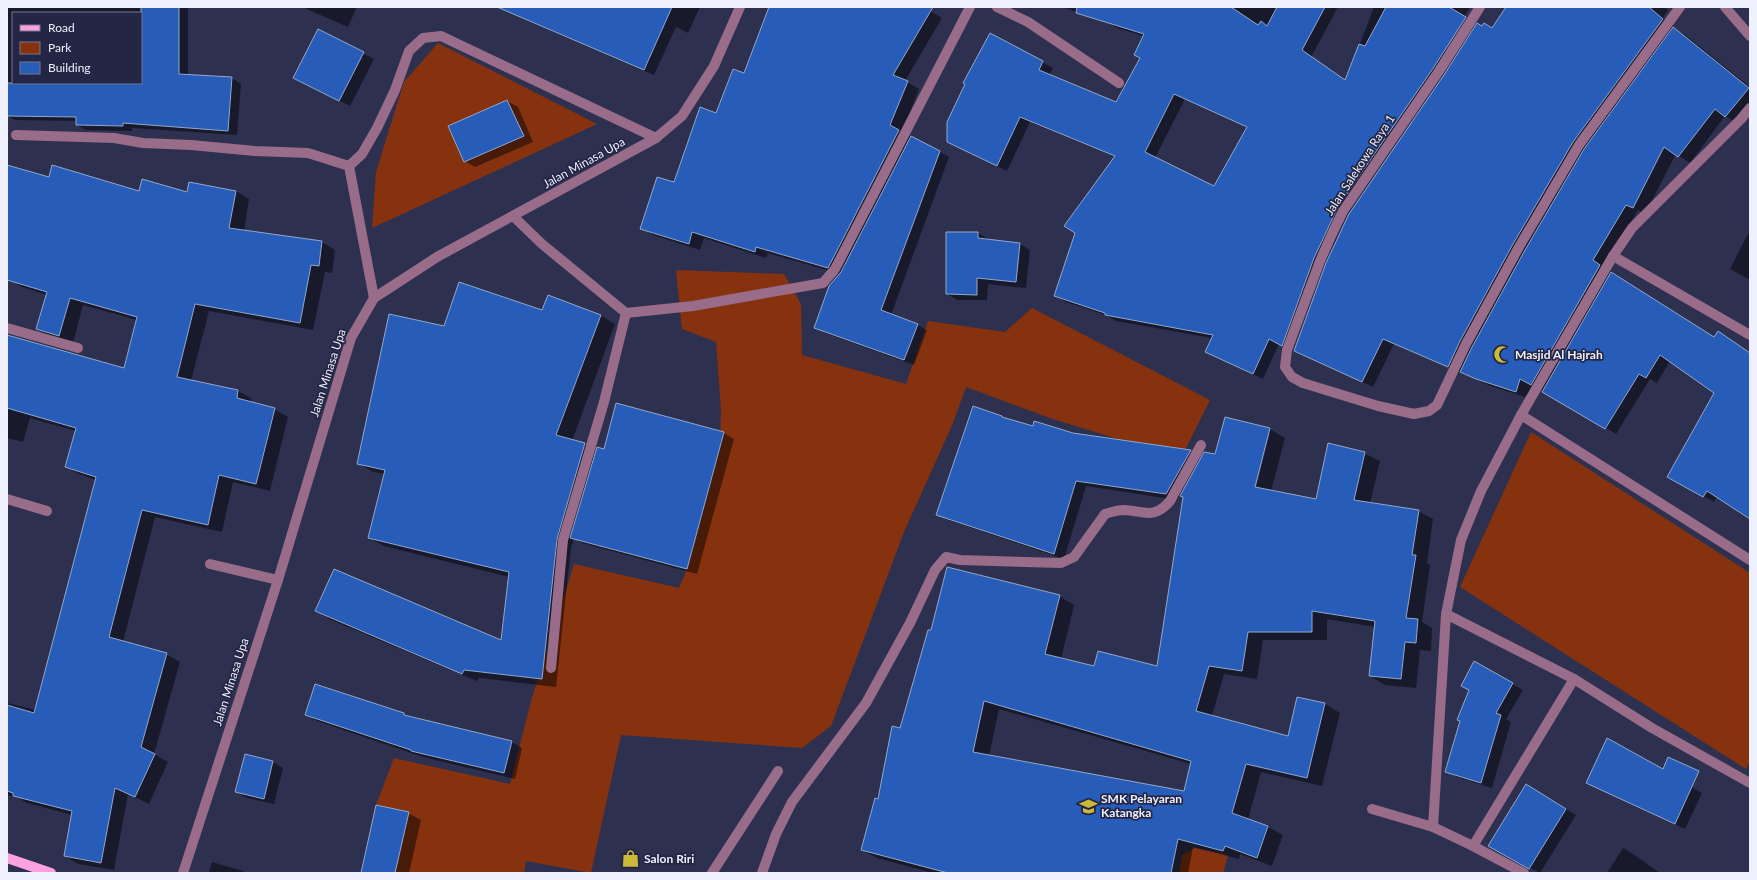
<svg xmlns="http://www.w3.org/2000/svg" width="1757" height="880" font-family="Lato,sans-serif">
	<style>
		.green { fill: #87320f }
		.shadow { fill: #0007; fill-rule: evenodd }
		.building { fill: #275db8; stroke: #92a8cb; fill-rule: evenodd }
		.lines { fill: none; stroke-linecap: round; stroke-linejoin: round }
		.minor { stroke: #996c89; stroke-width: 10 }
		.major { stroke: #fda2df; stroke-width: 10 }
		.labels { text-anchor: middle; stroke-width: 3.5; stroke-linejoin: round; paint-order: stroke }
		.street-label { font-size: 12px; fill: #eff0fd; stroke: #242645 }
		.poi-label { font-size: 12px; font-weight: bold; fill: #eff0fd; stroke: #242645; text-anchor: start }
	</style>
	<rect width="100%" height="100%" fill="#2e3050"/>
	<g class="green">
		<polygon points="438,43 597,124 372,228 376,172 404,82"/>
		<polygon points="676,270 784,274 801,304 802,355 906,384 928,321 1005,332 1032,308 1210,400 1184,452 1121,440 1053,419 966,387 953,423 904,532 831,726 802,748 621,735 591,873 526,861 524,873 395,873 409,812 376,805 394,758 510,784 531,701 574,564 679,588 687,569 720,446 721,409 716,342 682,329"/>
		<polygon points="1531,432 1750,573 1750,761 1746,769 1460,587"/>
		<polygon points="1195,848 1228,855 1223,873 1179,873 1182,855"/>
	</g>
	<g class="shadow">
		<path d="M7 7H188V75L232 78 241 84 237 135 132 128V131L86 130 77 125V121L15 120 7 116ZM13 13H141V83H13Z"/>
		<polygon points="302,7 357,7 348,27"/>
		<polygon points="509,7 700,7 688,33 676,27 654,75 533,23"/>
		<polygon points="770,7 923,7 942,18 905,81 919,89 902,132 949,157 891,315 918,325 927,330 914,365 825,333 815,327 840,274 768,253 766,258 704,238 700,250 653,235 641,228 675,184 716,114 744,74"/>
		<path d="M1062 7H1338L1311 57 1346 81 1374 7H1470L1444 50 1454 57 1347 214 1324 264 1292 351 1279 344 1263 379 1206 352 1212 338 1116 321 1106 315 1066 302 1056 296 1116 157 1030 122 1007 171 948 142 990 34 1053 68 1049 75 1117 104 1141 58 1144 36 1117 28 1109 23ZM1185 99 1248 128 1214 187 1155 158Z"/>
		<polygon points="1507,7 1665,7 1668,10 1663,17 1673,26 1672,27 1685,35 1750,87 1750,106 1737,123 1725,116 1690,163 1676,154 1645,214 1638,210 1604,267 1715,338 1719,332 1750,353 1750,518 1717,496 1714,502 1669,477 1715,392 1670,361 1657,383 1650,379 1616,434 1532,385 1528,398 1488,385 1459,371 1459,372 1394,344 1373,387 1295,351 1468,65"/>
		<polygon points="318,30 374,59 350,106 304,83"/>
		<polygon points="507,101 518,107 533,142 475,167 465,161 449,126"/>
		<polygon points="7,166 49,179 139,193 188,193 190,183 236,191 249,199 244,231 322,242 335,250 332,273 325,272 313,330 209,311 191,381 238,391 252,399 251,403 274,409 288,417 270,491 233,482 222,532 155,517 123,642 166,654 180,662 154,754 168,762 149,804 128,794 114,870 78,864 65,856 72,815 27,803 18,798 7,795 7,703 36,710 96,480 79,474 66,467 76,431 30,418 23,442 7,438 7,335 125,369 137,320 83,305 73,343 51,337 37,329 47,295 22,287 8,279 7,275"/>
		<polygon points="1750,230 1750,280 1730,269"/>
		<polygon points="978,233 988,239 988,241 1020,244 1030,250 1026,288 988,284 987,300 957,300 947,294"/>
		<polygon points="543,311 600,315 615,324 572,441 585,444 597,451 604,450 617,404 724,433 734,439 697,574 582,543 574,538 571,548 556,687 479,678 477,681 331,620 317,611 502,641 509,577 384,546 369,538 385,474 373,472 358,463 445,327"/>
		<path d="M1225 418 1270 429 1285 438 1271 491 1316 500 1364 453 1380 461 1370 503 1418 511 1433 519 1427 563 1430 565 1422 622 1432 628 1431 651 1420 650 1416 688 1385 685 1370 676 1375 627 1327 619V640H1263L1257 679 1224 674 1212 716 1289 737 1325 704 1340 713 1322 786 1261 772 1248 820 1268 827 1283 835 1272 866 1240 854 1239 859 1193 847 1188 873H933L877 858 862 850 900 729 1059 596 1074 605 1061 659 1095 667H1158L1184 498 1181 496 1216 455ZM1268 432H1270L1255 492H1253ZM999 709 1191 764 1185 792 989 756Z"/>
		<polygon points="1007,420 1033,427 1072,434 1190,451 1200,457 1177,500 1086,486 1064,559 948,520 937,514"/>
		<polygon points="1475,663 1523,690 1506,719 1511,722 1492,788 1457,777 1446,771 1470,690"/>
		<polygon points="316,685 404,714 411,718 512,742 522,748 515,779 423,757 317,721 306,715"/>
		<polygon points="1607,739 1702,793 1685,829 1598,788"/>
		<polygon points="245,755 273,762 283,768 274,804 247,798 236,792"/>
		<polygon points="1537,792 1576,815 1540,873 1499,852"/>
		<polygon points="408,813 421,820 409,873 362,873"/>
		<polygon points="1623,848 1633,854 1660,873 1607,873"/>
		<polygon points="212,862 243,871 246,873 209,873"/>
	</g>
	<g class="building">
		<polygon points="141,7 179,7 179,74 232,77 228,131 123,123 123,126 76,125 76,117 7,116 7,83 141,83"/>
		<polygon points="497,7 672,7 644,70"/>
		<polygon points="769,7 933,7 893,75 908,81 890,125 899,130 828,268 756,247 755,252 692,232 689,244 640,229 657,177 674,182 700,107 716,113 733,69 744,73"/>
		<path d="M1077 7H1231L1258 25 1261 21 1267 26 1277 7H1325L1302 50 1345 80 1359 44 1365 46 1386 7H1449L1466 17 1434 67 1338 207 1314 258 1282 346 1269 339 1253 374 1205 352 1213 335 1105 315V313L1054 296 1075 233 1064 226 1115 156 1020 117 997 166 947 142V122L965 84 963 83 990 33 1043 61 1039 70 1116 102 1140 58 1134 55 1144 34 1076 13ZM1174 94 1247 127 1214 186 1145 152Z"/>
		<polygon points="1506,7 1649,7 1663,19 1573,142 1513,244 1460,341 1448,367 1383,339 1362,382 1294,351 1326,263 1349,214 1444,75 1477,23 1482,26 1484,23 1492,28"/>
		<polygon points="1673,27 1749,88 1725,117 1715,109 1678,157 1664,147 1633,208 1626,205 1593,260 1600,265 1531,385 1520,379 1516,392 1476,379 1460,372 1472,347 1525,250 1584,149"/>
		<polygon points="318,29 364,52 339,101 293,78"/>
		<polygon points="507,100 524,136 464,162 448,126"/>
		<polygon points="911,136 940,151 881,310 918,324 904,360 814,328 829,286 841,272"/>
		<polygon points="7,165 49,177 52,165 139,191 142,179 187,192 189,182 236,191 229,228 322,241 319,266 311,265 300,323 195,304 177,377 238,390 237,398 275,408 256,484 219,475 208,525 142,510 109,637 167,653 141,747 155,754 135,797 115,788 101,863 64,856 72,811 13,796 13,793 7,791 7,705 34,713 96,477 65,467 76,428 7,408 7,335 124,368 137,317 70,298 59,336 36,329 47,292 7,280"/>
		<polygon points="946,232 978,232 978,238 1020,243 1016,282 977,278 977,295 946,294"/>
		<polygon points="1611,272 1714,337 1718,331 1750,353 1750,519 1707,491 1703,497 1667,477 1714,393 1660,355 1646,378 1639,374 1605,429 1542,392"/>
		<polygon points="459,282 542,310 548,295 601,315 556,435 585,443 557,539 542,679 464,670 462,674 315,611 334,569 501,640 509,572 368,538 385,470 357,464 389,314 444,326"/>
		<polygon points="616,403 724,432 687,569 570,538 597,447 604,449"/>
		<polygon points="973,406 1002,416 1002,417 1033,426 1034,421 1073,433 1191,450 1166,494 1076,481 1054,554 936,515"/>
		<path d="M1225 417 1270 428 1255 487 1316 499 1328 443 1365 452 1354 500 1419 510 1412 555H1416L1406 618 1418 619 1416 643 1405 642 1401 679 1369 676 1375 621 1312 611V632H1248L1242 671 1209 666 1196 711 1288 736 1297 697 1325 703 1307 778 1246 764 1232 813 1268 826 1257 858 1225 846 1223 851 1178 839 1171 873H948L861 850 875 798 878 799 892 726 900 728 928 630H931L947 567 1060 595 1045 654 1094 666 1098 651 1157 666 1183 497 1180 496 1204 452 1215 454ZM984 701 1191 761 1184 791 973 752Z"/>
		<polygon points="1474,661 1513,683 1496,713 1501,715 1481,783 1445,772 1460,721 1457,720 1469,690 1461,686"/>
		<polygon points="315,684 404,713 404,715 512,741 504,773 411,751 411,750 305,715"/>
		<polygon points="1607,738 1663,769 1668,757 1699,771 1675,824 1586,783"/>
		<polygon points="245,754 273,761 264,799 235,792"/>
		<polygon points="1526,784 1566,809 1529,869 1488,846"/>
		<polygon points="376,805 409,812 395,873 361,873"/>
	</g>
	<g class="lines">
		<g class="minor">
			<polyline points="997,7 1028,22 1119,83"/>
			<polyline points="1480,7 1439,71 1343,211 1331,236 1320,261 1287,350 1285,367 1292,377 1303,383 1378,406 1414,414 1429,411 1437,405 1466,344 1519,247 1579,145 1680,7"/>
			<polyline points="1725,7 1750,36"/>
			<polyline points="16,135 114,138 143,143 191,145 255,151 308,153 349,166 374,298"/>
			<polyline points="349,166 362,154 377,128 395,90 409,51 423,38 441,36 656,138"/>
			<polyline points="513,216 542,244 626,313 604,402 563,540 551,668"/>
			<polyline points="1613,256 1750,335"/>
			<polyline points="626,313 693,306 823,283 835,269 970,7"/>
			<polyline points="7,328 78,348"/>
			<polyline points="1521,415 1613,256 1632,228 1741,119 1750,108"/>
			<polyline points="7,499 47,511"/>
			<polyline points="1750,560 1521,415 1481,491 1461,540 1446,614 1574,679 1652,728 1750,783"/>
			<polyline points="210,564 278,580"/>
			<polyline points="1372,809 1433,827 1473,846 1524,873"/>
			<polyline points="1433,827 1446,614"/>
			<polyline points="1473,846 1574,679"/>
			<polyline points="183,873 278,580 351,338 374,298 437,257 656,138 682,116 714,66 740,7"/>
			<polyline points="712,873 778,771"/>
			<path d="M762 873 776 834 792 802 866 703 910 623 935 570 946 557 960 560 1061 563 1074 557 1105 514C1111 512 1117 510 1124 510 1144 511 1154 520 1170 501L1201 445"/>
		</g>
		<polyline class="major" points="7,858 51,873"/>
	</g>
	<defs>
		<symbol id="mosque-bare" viewBox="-9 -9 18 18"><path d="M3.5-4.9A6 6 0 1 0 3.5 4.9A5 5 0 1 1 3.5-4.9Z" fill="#cdb938" stroke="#242645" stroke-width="2.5" paint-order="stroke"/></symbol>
		<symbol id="school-bare" viewBox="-9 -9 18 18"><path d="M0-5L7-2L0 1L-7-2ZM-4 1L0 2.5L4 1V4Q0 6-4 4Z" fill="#cdb938" stroke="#242645" stroke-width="2.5" paint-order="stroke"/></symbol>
		<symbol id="shop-bare" viewBox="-9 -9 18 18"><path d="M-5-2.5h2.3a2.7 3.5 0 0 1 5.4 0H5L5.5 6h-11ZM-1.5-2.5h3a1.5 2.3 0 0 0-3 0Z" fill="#cdb938" stroke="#242645" stroke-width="2.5" paint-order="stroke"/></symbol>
	</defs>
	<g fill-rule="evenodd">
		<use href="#mosque-bare" x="1490" y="342" width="25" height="25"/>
		<use href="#school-bare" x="1076" y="794" width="25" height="25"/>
		<use href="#shop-bare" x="618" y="846" width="25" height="25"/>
	</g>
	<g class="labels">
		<g class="street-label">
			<text transform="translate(584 163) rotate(-29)" y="4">Jalan Minasa Upa</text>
			<text transform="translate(1360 165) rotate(-57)" y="4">Jalan Salekowa Raya 1</text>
			<text transform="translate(328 373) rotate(-72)" y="4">Jalan Minasa Upa</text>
			<text transform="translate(231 682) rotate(-72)" y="4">Jalan Minasa Upa</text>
		</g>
		<g class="poi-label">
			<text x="1515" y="359">Masjid Al Hajrah</text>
			<text x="1101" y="803">SMK Pelayaran<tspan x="1101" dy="14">Katangka</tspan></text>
			<text x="644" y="863">Salon Riri</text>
		</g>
	</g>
	<rect width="1757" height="880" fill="none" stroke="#eff0fd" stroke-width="16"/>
	<rect x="12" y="12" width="130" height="72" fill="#242645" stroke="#75778f"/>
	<rect x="20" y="25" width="20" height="6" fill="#fda2df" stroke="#75778f"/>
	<text x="48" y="32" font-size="12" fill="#eff0fd">Road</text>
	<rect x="20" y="42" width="20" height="12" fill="#87320f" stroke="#75778f"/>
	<text x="48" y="52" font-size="12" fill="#eff0fd">Park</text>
	<rect x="20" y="62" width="20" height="12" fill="#275db8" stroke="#75778f"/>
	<text x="48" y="72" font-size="12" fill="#eff0fd">Building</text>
</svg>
